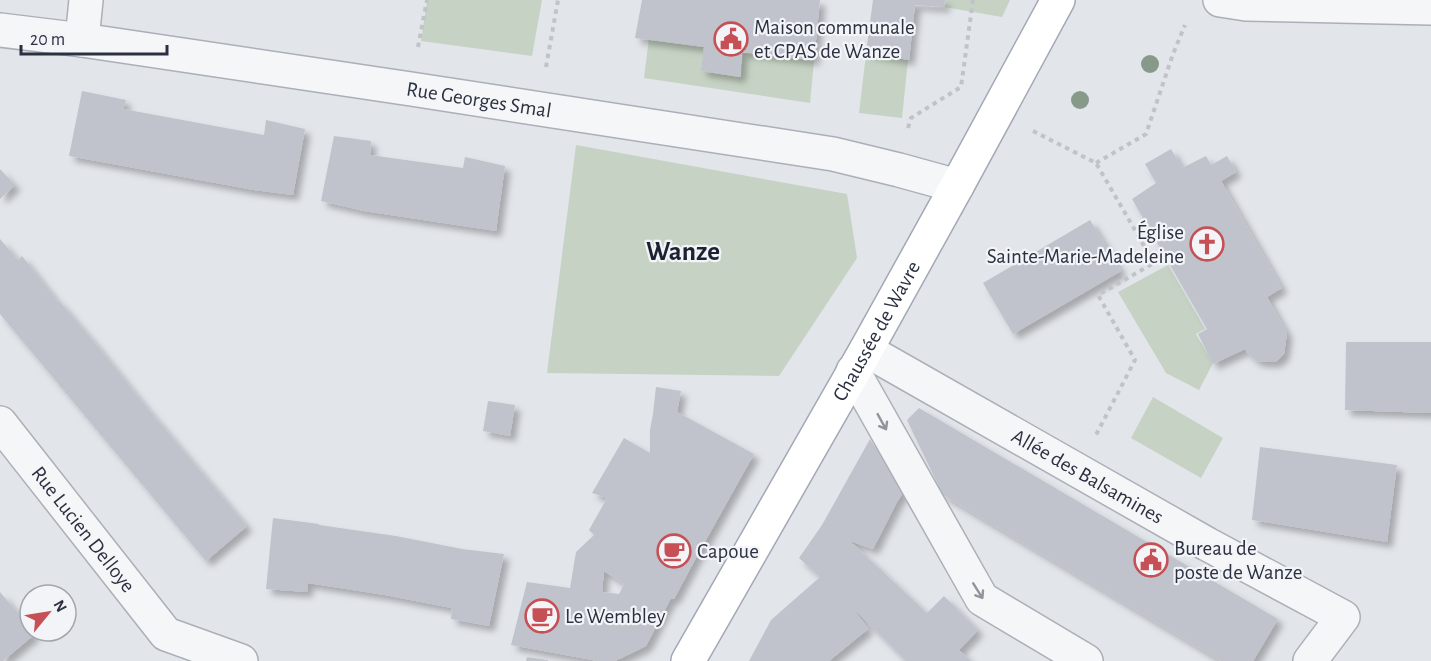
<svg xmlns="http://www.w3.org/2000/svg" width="1431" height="661" font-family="'Alegreya Sans',sans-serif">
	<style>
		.green { fill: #c6d3c4 }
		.building { fill: #c0c3cc; fill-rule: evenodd; filter: url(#shadow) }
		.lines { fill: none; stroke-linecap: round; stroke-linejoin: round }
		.minor-casing { stroke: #abafb7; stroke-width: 36 }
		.major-casing { stroke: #a2a8b5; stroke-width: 36 }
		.path { stroke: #c0c3c8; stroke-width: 4; stroke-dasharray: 4.5 4.5; stroke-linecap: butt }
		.minor { stroke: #f5f6f8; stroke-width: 33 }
		.major { stroke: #fff; stroke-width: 33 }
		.tree { fill: #879a89 }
		.oneway { stroke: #90949c }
		.labels { text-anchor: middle; stroke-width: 4.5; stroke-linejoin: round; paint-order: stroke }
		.poi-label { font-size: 21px; fill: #2b3141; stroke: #f2f4f7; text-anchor: start }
		.street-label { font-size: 21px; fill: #2b3141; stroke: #f2f4f7 }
		.district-label { font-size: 27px; font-weight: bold; fill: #1d2232; stroke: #f2f4f7 }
	</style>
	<defs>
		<filter id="shadow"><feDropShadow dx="5.5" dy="5.5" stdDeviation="3" flood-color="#0004"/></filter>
	</defs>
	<rect width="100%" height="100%" fill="#e2e5ea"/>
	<g class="green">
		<polygon points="427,0 542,0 532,56 421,41"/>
		<polygon points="945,0 1010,0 1002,17 944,7"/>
		<polygon points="649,38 705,45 702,71 741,77 743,53 814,61 810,103 644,78"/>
		<polygon points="866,54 908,60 902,118 859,113"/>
		<polygon points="576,145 847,194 857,258 779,376 547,373"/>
		<polygon points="1168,265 1205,329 1196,334 1213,363 1199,390 1166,373 1118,292"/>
		<polygon points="1153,397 1223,438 1201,478 1131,438"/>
	</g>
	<g class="building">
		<polygon points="642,0 820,0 814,60 742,52 740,77 701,71 704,47 635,38"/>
		<polygon points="873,0 945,0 944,7 915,5 909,60 866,53"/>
		<polygon points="82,91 126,100 123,109 264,135 266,120 305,129 293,195 254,190 69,156"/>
		<polygon points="334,136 371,141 370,155 463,168 465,157 505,166 496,231 364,211 321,201"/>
		<polygon points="1171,149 1182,168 1206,156 1211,165 1227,156 1236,172 1221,181 1282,288 1267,297 1287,333 1284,354 1277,361 1270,362 1257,361 1248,354 1245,349 1213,364 1198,334 1207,329 1132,199 1156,183 1145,164"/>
		<polygon points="0,169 15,185 0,199"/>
		<polygon points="1090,220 1121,271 1013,334 983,283"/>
		<polygon points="0,239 18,260 22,256 58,302 59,301 94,342 147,408 247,526 206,561 0,314"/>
		<polygon points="1346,342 1431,342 1431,413 1345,410"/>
		<path d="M656 387 681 391 677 412 754 454 698 554 674 599 671 598 646 646 615 661H598L511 645 527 582 570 588 576 552 594 535 589 530 607 498 592 493 624 438 650 453V430L653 414ZM604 571 624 584 619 594 602 592Z"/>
		<polygon points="488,401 515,405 510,436 483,431"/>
		<polygon points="919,408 1278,619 1253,661 1221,661 943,495 907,420"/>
		<polygon points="870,439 904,491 897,502 873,549 850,541 927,613 944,596 978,630 959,650 971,661 906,661 852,607 868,629 829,661 749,661 771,620 820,577 799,558 822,525"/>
		<polygon points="1260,447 1397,465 1387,542 1252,520"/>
		<polygon points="273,518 319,524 319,525 396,536 462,549 504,554 489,626 451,619 452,608 385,595 308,583 307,592 266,589"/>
		<polygon points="0,592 30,627 30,631 33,631 35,634 3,661 0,661"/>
		<polygon points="527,657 548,660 548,661 526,661"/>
	</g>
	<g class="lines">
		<defs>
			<g id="minor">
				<polyline points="1220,0 1246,4 1431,8"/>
				<path id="s1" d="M0 30 82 40 411 89 833 154 899 170 957 186"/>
				<polyline points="82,40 86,0"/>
				<path id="s2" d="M866 350 1207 544 1343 617 1310 661"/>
				<polyline points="853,371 982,599 1086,661"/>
				<path id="s3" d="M0 423 166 634 241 661"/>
			</g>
			<g id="major">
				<path id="s4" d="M688 661 866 350 957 186 1058 0"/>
			</g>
		</defs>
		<use href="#minor" class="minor-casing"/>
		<use href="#major" class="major-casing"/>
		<g class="path">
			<polyline points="418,47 427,0"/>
			<polyline points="546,67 558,0"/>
			<polyline points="908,128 911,118 961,87 973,0"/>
			<polyline points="1033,131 1096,163 1154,263 1098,295 1135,360 1096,435"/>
			<polyline points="1096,163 1146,134 1173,54 1185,25"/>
		</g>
		<use href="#minor" class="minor"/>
		<use href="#major" class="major"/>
	</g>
	<g class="tree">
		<circle cx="1150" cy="64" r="9"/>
		<circle cx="1080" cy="100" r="9"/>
	</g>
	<defs><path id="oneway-shaft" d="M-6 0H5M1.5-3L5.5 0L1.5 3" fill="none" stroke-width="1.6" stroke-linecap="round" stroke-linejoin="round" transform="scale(1.5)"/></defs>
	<g class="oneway">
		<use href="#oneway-shaft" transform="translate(882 422) rotate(61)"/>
		<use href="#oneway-shaft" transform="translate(978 591) rotate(58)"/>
	</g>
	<defs>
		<symbol id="civic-ring" viewBox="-11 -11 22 22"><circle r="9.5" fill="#f2f4f7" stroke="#c65056" stroke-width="1.5"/><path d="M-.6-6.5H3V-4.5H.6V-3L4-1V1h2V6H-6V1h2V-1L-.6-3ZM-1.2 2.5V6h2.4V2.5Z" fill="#c65056"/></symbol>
		<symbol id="church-ring" viewBox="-11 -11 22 22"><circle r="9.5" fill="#f2f4f7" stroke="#c65056" stroke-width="1.5"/><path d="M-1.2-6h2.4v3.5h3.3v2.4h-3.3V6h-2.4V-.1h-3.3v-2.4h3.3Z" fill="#c65056"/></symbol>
		<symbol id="cafe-ring" viewBox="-11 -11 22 22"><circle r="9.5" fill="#f2f4f7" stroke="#c65056" stroke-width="1.5"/><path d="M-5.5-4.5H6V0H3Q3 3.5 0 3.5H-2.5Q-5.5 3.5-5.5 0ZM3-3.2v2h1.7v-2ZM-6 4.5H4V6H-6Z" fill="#c65056"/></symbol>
	</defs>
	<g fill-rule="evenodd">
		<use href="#civic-ring" x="712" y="20" width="38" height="38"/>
		<use href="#church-ring" x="1188" y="225" width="38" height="38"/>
		<use href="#cafe-ring" x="655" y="532" width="38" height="38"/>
		<use href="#civic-ring" x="1132" y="541" width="38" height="38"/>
		<use href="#cafe-ring" x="523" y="597" width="38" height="38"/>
	</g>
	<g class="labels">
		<g class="poi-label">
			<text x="754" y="34">Maison communale<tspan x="754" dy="24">et CPAS de Wanze</tspan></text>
			<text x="1184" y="239" text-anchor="end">Église<tspan x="1184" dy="24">Sainte-Marie-Madeleine</tspan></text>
			<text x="1174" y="555">Bureau de<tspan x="1174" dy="24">poste de Wanze</tspan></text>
			<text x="697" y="558">Capoue</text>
			<text x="565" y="623">Le Wembley</text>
		</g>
		<g class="street-label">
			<text dy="7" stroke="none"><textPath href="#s1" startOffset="484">Rue Georges Smal</textPath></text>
			<text dy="7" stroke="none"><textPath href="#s4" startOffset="380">Chaussée de Wavre</textPath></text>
			<text dy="7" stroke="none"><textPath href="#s2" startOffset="255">Allée des Balsamines</textPath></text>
			<text dy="7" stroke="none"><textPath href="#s3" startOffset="135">Rue Lucien Delloye</textPath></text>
		</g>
		<g class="district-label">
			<text x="683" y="260">Wanze</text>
		</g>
	</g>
	<g transform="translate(48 613) rotate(60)"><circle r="28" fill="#f2f4f7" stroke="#a2a6ae" stroke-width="1.5"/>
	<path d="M0-4.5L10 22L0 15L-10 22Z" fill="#c65056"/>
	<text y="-9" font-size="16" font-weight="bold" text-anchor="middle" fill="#2b3141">N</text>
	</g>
	<path d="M21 45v9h146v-9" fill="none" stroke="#2b3141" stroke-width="3"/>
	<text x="30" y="45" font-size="18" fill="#2b3141" stroke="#f2f4f7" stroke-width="4.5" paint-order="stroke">20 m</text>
</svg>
